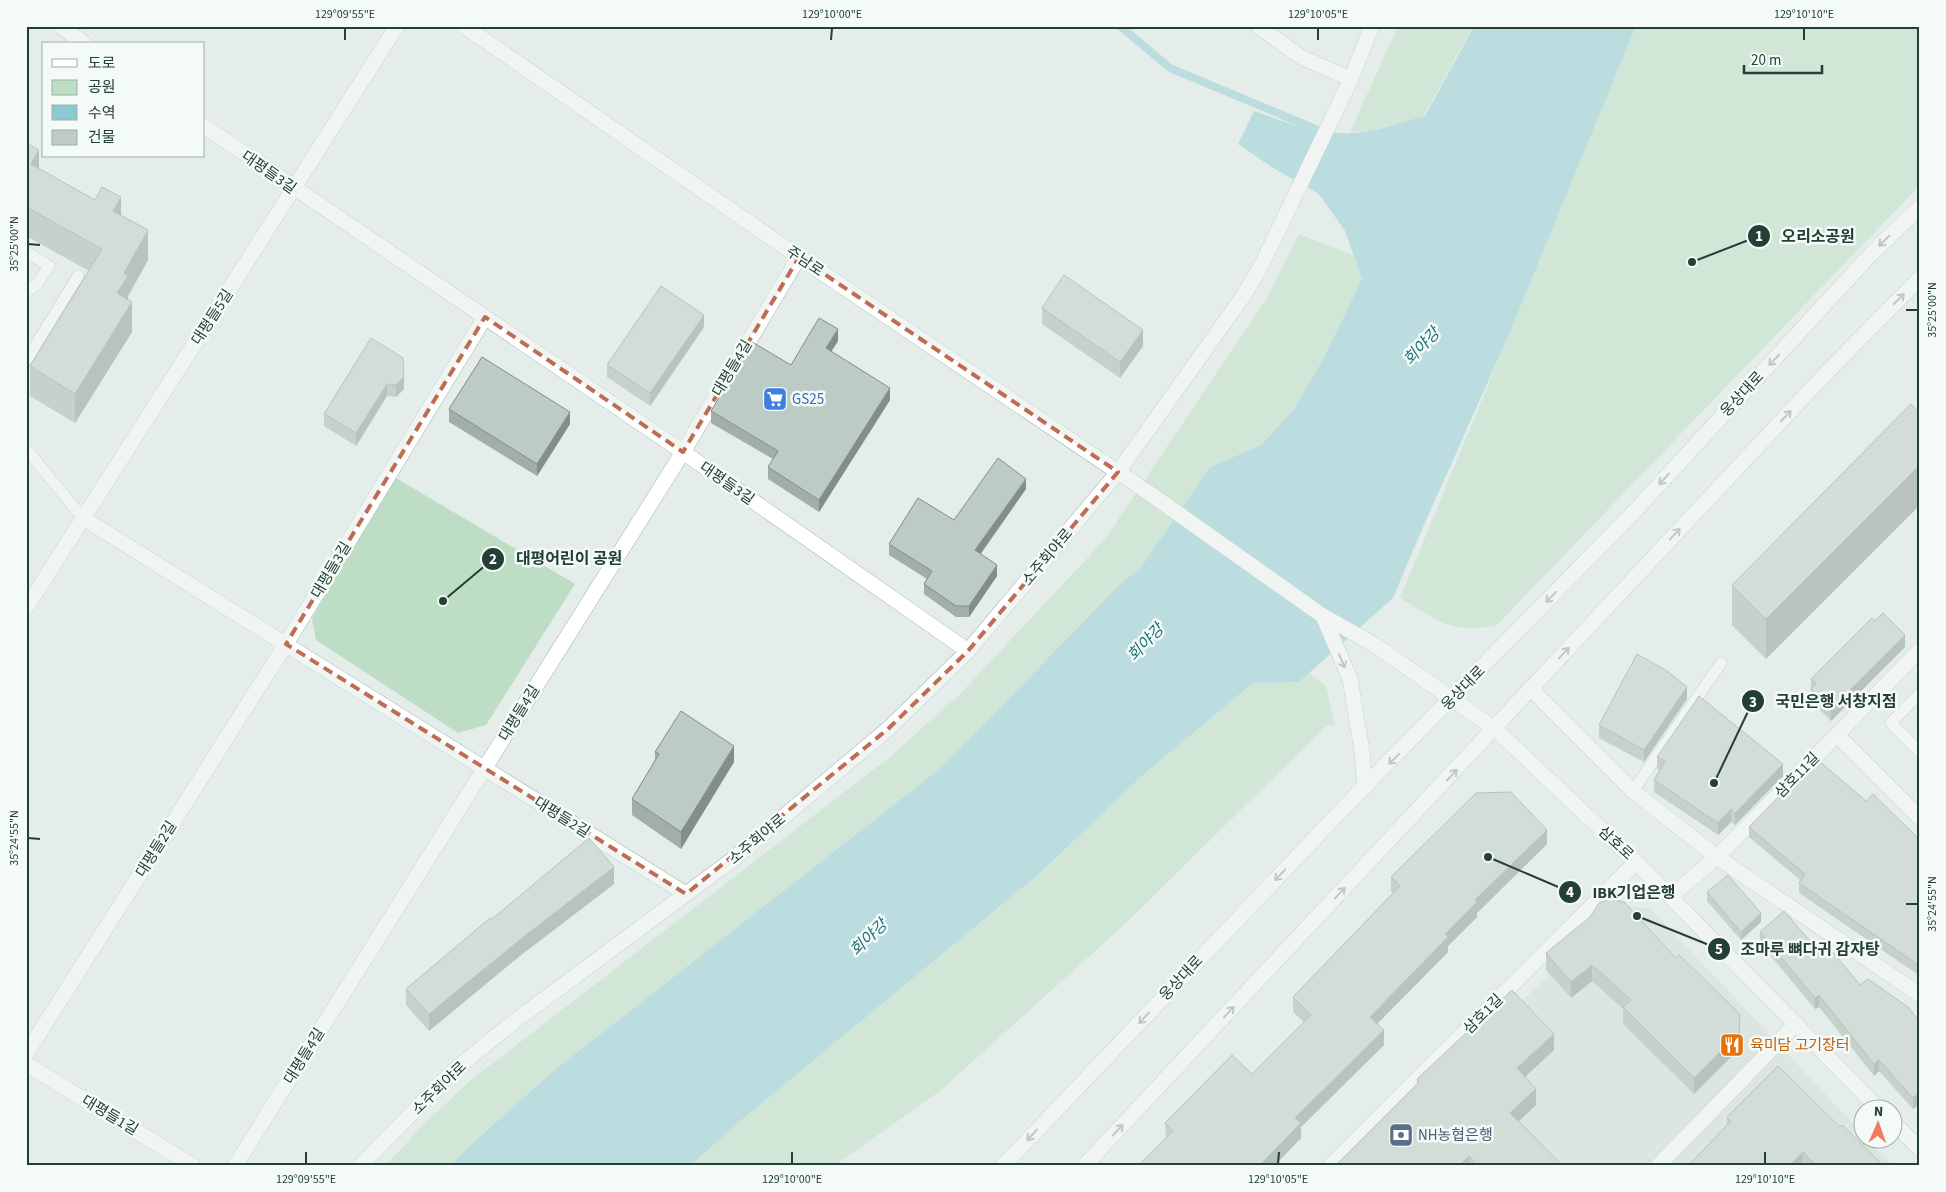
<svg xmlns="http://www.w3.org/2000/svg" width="1946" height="1192" font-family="'Source Sans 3','Noto Sans KR',sans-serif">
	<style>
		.built { fill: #d2ddd8 }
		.green { fill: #bddec4 }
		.water { fill: #8ccad2 }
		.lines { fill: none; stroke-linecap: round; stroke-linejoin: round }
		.stream { stroke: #8ccad2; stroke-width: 8 }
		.lane-casing { stroke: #a6b5b0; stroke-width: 12 }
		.street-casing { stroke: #a6b5b0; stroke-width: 16 }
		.secondary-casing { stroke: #a2b9b0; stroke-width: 16 }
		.lane { stroke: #fff; stroke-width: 11 }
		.street { stroke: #fff; stroke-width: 15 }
		.secondary { stroke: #fff; stroke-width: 15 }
		.wall { fill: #a2afa9 }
		.shaded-wall { fill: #848e89 }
		.building { fill: #bccbc4; stroke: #848e89 }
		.oneway { stroke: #919f9a }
		.marked { fill: none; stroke: #be6c53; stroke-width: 4; stroke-dasharray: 10 6; stroke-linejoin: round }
		.ticks { fill: none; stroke: #233f36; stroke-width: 2 }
		.labels { text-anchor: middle; stroke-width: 5; stroke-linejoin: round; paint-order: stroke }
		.street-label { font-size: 15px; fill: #233f36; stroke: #f4faf7 }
		.shop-label { font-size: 15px; fill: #366cbe; stroke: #f4faf7; text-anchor: start }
		.food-label { font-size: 15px; fill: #c56008; stroke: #f4faf7; text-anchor: start }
		.service-label { font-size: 15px; fill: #4e5e75; stroke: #f4faf7; text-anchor: start }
		.water-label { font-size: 16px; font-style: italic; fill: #1c707c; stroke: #f4faf7 }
		.leader { fill: none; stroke: #233f36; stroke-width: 2 }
		.callout-dot { fill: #233f36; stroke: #f4faf7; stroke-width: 2 }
		.mark-label { font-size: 15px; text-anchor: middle; font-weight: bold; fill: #fff }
		.callout-label { font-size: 16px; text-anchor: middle; font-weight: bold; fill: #233f36; stroke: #f4faf7; stroke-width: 5; stroke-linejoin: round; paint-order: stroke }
		.neatline { fill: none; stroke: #233f36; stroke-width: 2 }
		.ticks-label { font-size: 12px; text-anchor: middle; fill: #233f36 }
	</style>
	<rect width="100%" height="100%" fill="#e4ede9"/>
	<polygon class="built" points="1622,905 1651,909 1863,1134 1864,1140 1868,1140 1893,1166 1350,1166"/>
	<g class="green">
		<polygon points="1398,26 1473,26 1423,117 1370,131 1350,132"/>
		<path d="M1636 26H1920V185L1497 625C1453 636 1436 619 1400 598Z"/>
		<polygon points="1299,234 1353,255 1362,279 1323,359 1294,409 1261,445 1210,467 1141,567 1121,583 943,766 552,1072 474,1142 450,1166 385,1166 425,1123 471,1080 891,756 961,693 1105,539 1266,299"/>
		<polygon points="396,478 575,584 486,725 458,733 316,640 312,618"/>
		<polygon points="1309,673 1326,686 1335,726 1327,725 1125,924 940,1091 834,1166 690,1166 738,1123 1039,874 1143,775 1253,683 1299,682"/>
	</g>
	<path class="water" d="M1474 26H1636L1507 339 1420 534 1393 598 1299 682 1253 683 1143 775 1039 874 738 1123 690 1166H450L474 1142 552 1072 943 766 1121 583 1141 567 1210 467 1261 445 1294 409 1323 359 1362 279 1345 231 1319 194 1273 168 1238 144 1254 111C1282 121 1310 131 1341 133 1368 135 1398 123 1425 116Z"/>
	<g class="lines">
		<polyline class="stream" points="1120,26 1170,68 1325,133"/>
		<defs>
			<g id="lane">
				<polyline points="26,252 49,266 38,283 26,292"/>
				<polyline points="26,361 78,276"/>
				<polyline points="26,449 83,518"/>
				<polyline points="1920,693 1891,723 1920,752"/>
				<polyline points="1633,791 1721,663"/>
			</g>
			<g id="street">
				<polyline points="60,26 85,44"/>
				<polyline points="1258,26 1301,57 1351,79"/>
				<polyline points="204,126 683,452 968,651"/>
				<polyline points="83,518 686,894"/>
				<polyline points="26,608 397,26"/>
				<polyline points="1530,688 1633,791 1717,857 1920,995"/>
				<polyline points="1837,735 1920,818"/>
				<polyline points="1671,896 1717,857 1920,650"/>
				<polyline points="26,1054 286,644 485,317"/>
				<polyline points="26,1064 193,1166"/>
				<polyline points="235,1166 683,452 799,257"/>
				<polyline points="1330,1166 1636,862"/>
				<polyline points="1658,1166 1796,1024"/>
			</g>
			<g id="secondary">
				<polyline points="464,26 799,257 1149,493 1323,616 1375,645 1495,729 1636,862 1880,1110"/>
				<polyline points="1323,616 1350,679 1362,751 1365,787"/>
				<polyline points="1894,1123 1920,1149"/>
				<polyline points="360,1166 452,1072 516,1020 732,860 888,729 968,651 1118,472 1244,295 1263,262 1351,79 1372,26"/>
				<polyline points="1003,1166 1355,796 1632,514 1871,254 1920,207"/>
				<polyline points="1084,1166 1829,370 1920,278"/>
			</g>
		</defs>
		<use href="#lane" class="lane-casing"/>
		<use href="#street" class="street-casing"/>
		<use href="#secondary" class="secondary-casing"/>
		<use href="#lane" class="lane"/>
		<use href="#street" class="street"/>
		<use href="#secondary" class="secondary"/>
	</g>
	<g class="wall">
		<polygon points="26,143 39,169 121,215 148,260 128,296 132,332 75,423 30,396 30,366 89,271 26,236"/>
		<polygon points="1042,308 1143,346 1120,378 1042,324"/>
		<polygon points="704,327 650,406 607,377 607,365"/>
		<polygon points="371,338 404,389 396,397 387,396 356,446 324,426 324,414"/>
		<polygon points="838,341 831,351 890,400 819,512 768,479 768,467 773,459 711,423 711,411 791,365"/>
		<polygon points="449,409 570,424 537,476 449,422"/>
		<polygon points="1920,413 1766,659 1732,625 1732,585"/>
		<polygon points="1026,489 981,554 997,576 969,617 956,617 924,594 924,584 927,579 889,555 889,544 954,520"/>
		<polygon points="1905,647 1831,721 1811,701 1811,679"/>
		<polygon points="1687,699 1644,762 1599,738 1599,725"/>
		<polygon points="655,752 734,762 681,849 632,815 632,799 655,760"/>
		<polygon points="1657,757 1783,776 1735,825 1731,822 1718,835 1654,792 1654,780 1660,770 1657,769"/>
		<polygon points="1801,781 1866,801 1920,840 1920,976 1799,893 1799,883 1800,880 1749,837 1749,827"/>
		<polygon points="1547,844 1477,913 1477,917 1448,946 1448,952 1377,1024 1384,1045 1301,1127 1301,1138 1274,1166 1138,1166 1166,1139 1165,1123 1252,1074 1304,1022 1293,1012 1293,997 1393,893 1391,891 1391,877"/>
		<polygon points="614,884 521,955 429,1031 406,1005 406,989 492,919"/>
		<polygon points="1707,892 1761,922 1741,940 1707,901"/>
		<polygon points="1590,917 1740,1030 1739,1049 1694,1094 1623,1024 1623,1009 1592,981 1571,998 1546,970 1546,953"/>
		<polygon points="1760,932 1824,957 1860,985 1920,1022 1913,1109 1879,1071 1874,1076 1819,1007 1815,1009 1760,943"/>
		<polygon points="1554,1050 1525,1077 1536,1105 1519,1121 1563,1166 1335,1166 1417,1084 1417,1079"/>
		<polygon points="1727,1117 1840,1127 1884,1166 1688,1166 1727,1125"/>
	</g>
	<g class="shaded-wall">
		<polygon points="39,150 39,179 31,164"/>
		<polygon points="121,197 121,226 113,211"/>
		<polygon points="148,230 148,260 128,296 128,305 117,293 124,273"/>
		<polygon points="132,302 132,332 75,423 75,394"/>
		<polygon points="704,315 704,327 650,406 650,393"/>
		<polygon points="838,329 838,341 826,360 826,348"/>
		<polygon points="1143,330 1143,346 1120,378 1120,362"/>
		<polygon points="404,377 404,389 396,397 396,385"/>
		<polygon points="387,384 387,396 356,446 356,433"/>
		<polygon points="890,388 890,400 819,512 819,500"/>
		<polygon points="570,412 570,424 537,476 537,464"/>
		<polygon points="1920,465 1920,505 1766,659 1766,619"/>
		<polygon points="1026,479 1026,489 975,561 975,550"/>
		<polygon points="997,565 997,576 969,617 969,606"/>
		<polygon points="1905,635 1905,647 1831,721 1831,709"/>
		<polygon points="1687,687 1687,699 1644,762 1644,750"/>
		<polygon points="734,746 734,762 681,849 681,832"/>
		<polygon points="1783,764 1783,776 1735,825 1735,813"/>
		<polygon points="1731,809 1731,822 1718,835 1718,823"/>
		<polygon points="1547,830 1547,844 1477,913 1477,917 1448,946 1448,952 1370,1031 1370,1017 1445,934 1475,900"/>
		<polygon points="614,867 614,884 521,955 429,1031 429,1014 521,939"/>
		<polygon points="1761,913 1761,922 1741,940 1741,932"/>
		<polygon points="1592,965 1592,981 1571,998 1571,982"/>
		<polygon points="1819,995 1819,1007 1815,1009 1815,998"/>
		<polygon points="1740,1014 1739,1049 1694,1094 1694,1078"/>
		<polygon points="1384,1030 1384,1045 1301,1127 1301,1138 1274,1166 1259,1166 1295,1118"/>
		<polygon points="1554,1034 1554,1050 1517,1084 1517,1068"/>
		<polygon points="1879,1060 1879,1071 1874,1076 1874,1064"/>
		<polygon points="1536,1089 1536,1105 1510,1129 1510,1113"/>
		<polygon points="1920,1092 1920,1104 1913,1109 1913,1098"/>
		<polygon points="1803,1152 1802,1166 1789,1166"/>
		<polygon points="1469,1156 1469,1166 1459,1166"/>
	</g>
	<g class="building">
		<polygon points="26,143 39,150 31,164 95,200 102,187 121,197 113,211 148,230 124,273 128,276 117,293 132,302 75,394 30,366 102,249 26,207"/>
		<polygon points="1064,275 1143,330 1120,362 1042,308"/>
		<polygon points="661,286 704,315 650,393 607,365"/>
		<polygon points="819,318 838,329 826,348 890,388 819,500 768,467 778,451 711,411 752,342 791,365"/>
		<polygon points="371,338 403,358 404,377 396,385 387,384 356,433 324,414"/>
		<polygon points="482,357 570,412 537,464 449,409"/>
		<polygon points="1911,404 1920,413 1920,465 1766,619 1732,585"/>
		<polygon points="998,458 1026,479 975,550 997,565 969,606 956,606 924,584 932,571 889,544 918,498 954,520"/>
		<polygon points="1883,613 1905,635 1831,709 1811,689 1816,683 1811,679 1872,618 1875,621"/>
		<polygon points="1637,654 1667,671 1687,687 1644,750 1599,725"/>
		<polygon points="1699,696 1783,764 1735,813 1731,809 1718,823 1654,780 1665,761 1657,757"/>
		<polygon points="681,711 734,746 681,832 632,799 659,754 655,752"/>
		<polygon points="1818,760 1866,801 1873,794 1920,840 1920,966 1799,883 1805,874 1749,827 1797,778 1801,781"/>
		<polygon points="1511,792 1547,830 1475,900 1477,902 1445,934 1448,937 1370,1017 1384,1030 1295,1118 1301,1123 1259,1166 1138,1166 1173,1131 1165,1123 1232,1055 1252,1074 1311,1015 1293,997 1400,886 1391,877 1476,793"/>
		<polygon points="589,838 614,867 521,939 429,1014 406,989 490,918 492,919"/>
		<polygon points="1728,875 1761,913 1741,932 1707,892"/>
		<polygon points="1609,899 1624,902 1676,958 1679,955 1740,1014 1739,1033 1694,1078 1623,1007 1631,1000 1592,965 1571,982 1546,953 1590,917 1599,903"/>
		<polygon points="1784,911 1824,957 1832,951 1860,985 1868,979 1908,1007 1920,1022 1920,1092 1913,1098 1879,1060 1874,1064 1819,995 1815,998 1760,932"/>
		<polygon points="1512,990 1554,1034 1517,1068 1536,1089 1510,1113 1563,1166 1478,1166 1469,1156 1459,1166 1335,1166 1419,1082 1417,1079"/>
		<polygon points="1778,1066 1840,1127 1842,1125 1884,1166 1817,1166 1803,1152 1789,1166 1688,1166 1731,1121 1727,1117"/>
	</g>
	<defs><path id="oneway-shaft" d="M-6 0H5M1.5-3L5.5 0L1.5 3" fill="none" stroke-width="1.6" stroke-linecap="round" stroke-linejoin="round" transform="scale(1.25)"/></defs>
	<g class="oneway">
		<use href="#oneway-shaft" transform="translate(1884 241) rotate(136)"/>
		<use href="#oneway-shaft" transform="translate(1899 299) rotate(-45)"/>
		<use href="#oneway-shaft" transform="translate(1774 360) rotate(133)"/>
		<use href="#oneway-shaft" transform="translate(1786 416) rotate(-47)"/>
		<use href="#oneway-shaft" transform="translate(1664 479) rotate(133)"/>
		<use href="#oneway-shaft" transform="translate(1675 534) rotate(-47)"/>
		<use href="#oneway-shaft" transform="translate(1551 597) rotate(134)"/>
		<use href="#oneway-shaft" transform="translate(1564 653) rotate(-47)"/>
		<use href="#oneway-shaft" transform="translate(1342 661) rotate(67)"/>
		<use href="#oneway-shaft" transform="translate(1394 759) rotate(135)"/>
		<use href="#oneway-shaft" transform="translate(1452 775) rotate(-47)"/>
		<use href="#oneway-shaft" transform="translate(1280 875) rotate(134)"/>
		<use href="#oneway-shaft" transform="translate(1340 893) rotate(-47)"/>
		<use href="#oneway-shaft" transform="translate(1229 1012) rotate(-47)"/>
		<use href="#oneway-shaft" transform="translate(1144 1018) rotate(133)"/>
		<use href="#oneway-shaft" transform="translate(1118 1130) rotate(-47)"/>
		<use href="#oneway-shaft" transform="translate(1032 1135) rotate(133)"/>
	</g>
	<path d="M0 0H1946V1192H0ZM799 257 1118 472 968 651 888 729 686 894 286 644 485 317 683 452Z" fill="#e4ede9" fill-opacity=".55" fill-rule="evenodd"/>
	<path class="marked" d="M799 257 1118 472 968 651 888 729 686 894 286 644 485 317 683 452Z"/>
	<path class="ticks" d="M345 40V28M831 40 832 28M1318 40V28M1804 40V28M28 244 40 245M1906 310H1918M28 838 40 839M1906 904H1918M306 1164V1152M792 1164V1152M1278 1164 1279 1152M1765 1164V1152"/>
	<defs>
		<symbol id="supermarket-square" viewBox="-11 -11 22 22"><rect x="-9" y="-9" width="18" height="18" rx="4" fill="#3f7fe0" stroke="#f4faf7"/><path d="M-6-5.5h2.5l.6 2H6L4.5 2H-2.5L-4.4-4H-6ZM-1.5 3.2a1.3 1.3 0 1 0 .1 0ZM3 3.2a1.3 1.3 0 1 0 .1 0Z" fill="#fff"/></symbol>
		<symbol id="restaurant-square" viewBox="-11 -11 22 22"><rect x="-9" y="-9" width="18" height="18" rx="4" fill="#e8710a" stroke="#f4faf7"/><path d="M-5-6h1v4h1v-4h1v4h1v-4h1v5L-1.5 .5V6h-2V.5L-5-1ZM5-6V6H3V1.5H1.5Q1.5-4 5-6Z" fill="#fff"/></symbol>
		<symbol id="bank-square" viewBox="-11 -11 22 22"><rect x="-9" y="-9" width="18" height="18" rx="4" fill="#5c6f8a" stroke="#f4faf7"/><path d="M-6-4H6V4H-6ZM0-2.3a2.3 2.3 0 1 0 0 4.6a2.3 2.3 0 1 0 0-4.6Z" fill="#fff"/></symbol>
	</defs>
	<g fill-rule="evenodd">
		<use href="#supermarket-square" x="761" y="385" width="28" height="28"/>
		<use href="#restaurant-square" x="1718" y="1031" width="28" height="28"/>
		<use href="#bank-square" x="1387" y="1121" width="28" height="28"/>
	</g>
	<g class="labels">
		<g class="street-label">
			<text transform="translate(269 172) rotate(35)" y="5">대평들3길</text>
			<text transform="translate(805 261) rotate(34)" y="5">주남로</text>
			<text transform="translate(212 317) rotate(-57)" y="5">대평들5길</text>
			<text transform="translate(732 368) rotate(-59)" y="5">대평들4길</text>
			<text transform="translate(1742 394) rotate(-47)" y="5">웅상대로</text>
			<text transform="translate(727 483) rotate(35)" y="5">대평들3길</text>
			<text transform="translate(1047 557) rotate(-50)" y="5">소주회야로</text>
			<text transform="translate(331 570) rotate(-59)" y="5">대평들3길</text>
			<text transform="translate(1463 688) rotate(-46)" y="5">웅상대로</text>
			<text transform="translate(519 713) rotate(-58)" y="5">대평들4길</text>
			<text transform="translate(1797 775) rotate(-46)" y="5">삼호11길</text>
			<text transform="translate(562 817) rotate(32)" y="5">대평들2길</text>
			<text transform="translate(757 839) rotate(-40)" y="5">소주회야로</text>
			<text transform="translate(1616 843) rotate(43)" y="5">삼호로</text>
			<text transform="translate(156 849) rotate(-58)" y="5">대평들2길</text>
			<text transform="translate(1181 978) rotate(-47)" y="5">웅상대로</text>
			<text transform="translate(1483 1014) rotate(-45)" y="5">삼호1길</text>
			<text transform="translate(304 1056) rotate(-58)" y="5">대평들4길</text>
			<text transform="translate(439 1088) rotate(-44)" y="5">소주회야로</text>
			<text transform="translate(110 1115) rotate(31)" y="5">대평들1길</text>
		</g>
		<g class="shop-label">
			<text x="792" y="404">GS25</text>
		</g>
		<g class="food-label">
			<text x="1750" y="1050">육미담 고기장터</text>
		</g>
		<g class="service-label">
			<text x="1418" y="1140">NH농협은행</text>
		</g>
		<g class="water-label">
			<text transform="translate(1421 346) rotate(-47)" y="6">회야강</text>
			<text transform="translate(1145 642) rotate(-47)" y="6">회야강</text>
			<text transform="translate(868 937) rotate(-44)" y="6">회야강</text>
		</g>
	</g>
	<path class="leader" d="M1692 262L1759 236M443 601L493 559M1714 783L1753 701M1488 857L1570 892M1637 916L1719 949"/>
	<g class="callout-dot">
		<circle cx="1692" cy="262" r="5"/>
		<circle cx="443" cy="601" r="5"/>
		<circle cx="1714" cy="783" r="5"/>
		<circle cx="1488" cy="857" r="5"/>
		<circle cx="1637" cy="916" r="5"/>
		<circle cx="1759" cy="236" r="12"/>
		<circle cx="493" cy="559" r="12"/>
		<circle cx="1753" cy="701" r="12"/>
		<circle cx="1570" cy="892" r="12"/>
		<circle cx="1719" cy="949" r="12"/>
	</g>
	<g class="mark-label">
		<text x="1759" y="241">1</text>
		<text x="493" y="564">2</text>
		<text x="1753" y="707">3</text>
		<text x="1570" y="897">4</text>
		<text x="1719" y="954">5</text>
	</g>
	<g class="callout-label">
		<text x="1818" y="242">오리소공원</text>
		<text x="569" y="564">대평어린이 공원</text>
		<text x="1836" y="707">국민은행 서창지점</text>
		<text x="1634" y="898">IBK기업은행</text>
		<text x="1810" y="955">조마루 뼈다귀 감자탕</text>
	</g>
	<rect width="1946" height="1192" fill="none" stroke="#f4faf7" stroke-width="55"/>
	<rect x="42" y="42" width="162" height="115" fill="#f4faf7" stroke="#a0afaa"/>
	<rect x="52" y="59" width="25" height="8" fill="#ffffff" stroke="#a0afaa"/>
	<text x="88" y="68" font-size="15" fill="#233f36">도로</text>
	<rect x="52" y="80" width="25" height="15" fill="#bddec4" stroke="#a0afaa"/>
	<text x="88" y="92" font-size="15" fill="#233f36">공원</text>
	<rect x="52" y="105" width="25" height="15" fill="#8ccad2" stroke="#a0afaa"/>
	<text x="88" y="118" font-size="15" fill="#233f36">수역</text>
	<rect x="52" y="130" width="25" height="15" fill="#bccbc4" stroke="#a0afaa"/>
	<text x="88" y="142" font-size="15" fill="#233f36">건물</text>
	<g transform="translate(1878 1124) rotate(2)"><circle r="24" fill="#f4faf7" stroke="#a0afaa"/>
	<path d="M0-4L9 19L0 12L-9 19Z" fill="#f27b5d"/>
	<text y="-8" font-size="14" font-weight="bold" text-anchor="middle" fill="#233f36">N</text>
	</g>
	<path d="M1744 65v8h78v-8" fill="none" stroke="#233f36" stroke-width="2.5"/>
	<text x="1751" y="65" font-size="15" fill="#233f36" stroke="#f4faf7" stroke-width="4" paint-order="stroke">20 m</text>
	<rect x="28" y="28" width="1890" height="1136" class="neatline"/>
	<g class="ticks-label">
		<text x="345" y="18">129°09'55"E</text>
		<text x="832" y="18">129°10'00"E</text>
		<text x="1318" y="18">129°10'05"E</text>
		<text x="1804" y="18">129°10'10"E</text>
		<text transform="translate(14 244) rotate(-90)" y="4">35°25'00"N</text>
		<text transform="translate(1932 310) rotate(-90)" y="4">35°25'00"N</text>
		<text transform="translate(14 838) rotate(-90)" y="4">35°24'55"N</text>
		<text transform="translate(1932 904) rotate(-90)" y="4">35°24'55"N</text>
		<text x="306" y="1183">129°09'55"E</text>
		<text x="792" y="1183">129°10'00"E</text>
		<text x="1278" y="1183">129°10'05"E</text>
		<text x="1765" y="1183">129°10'10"E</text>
	</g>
</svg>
